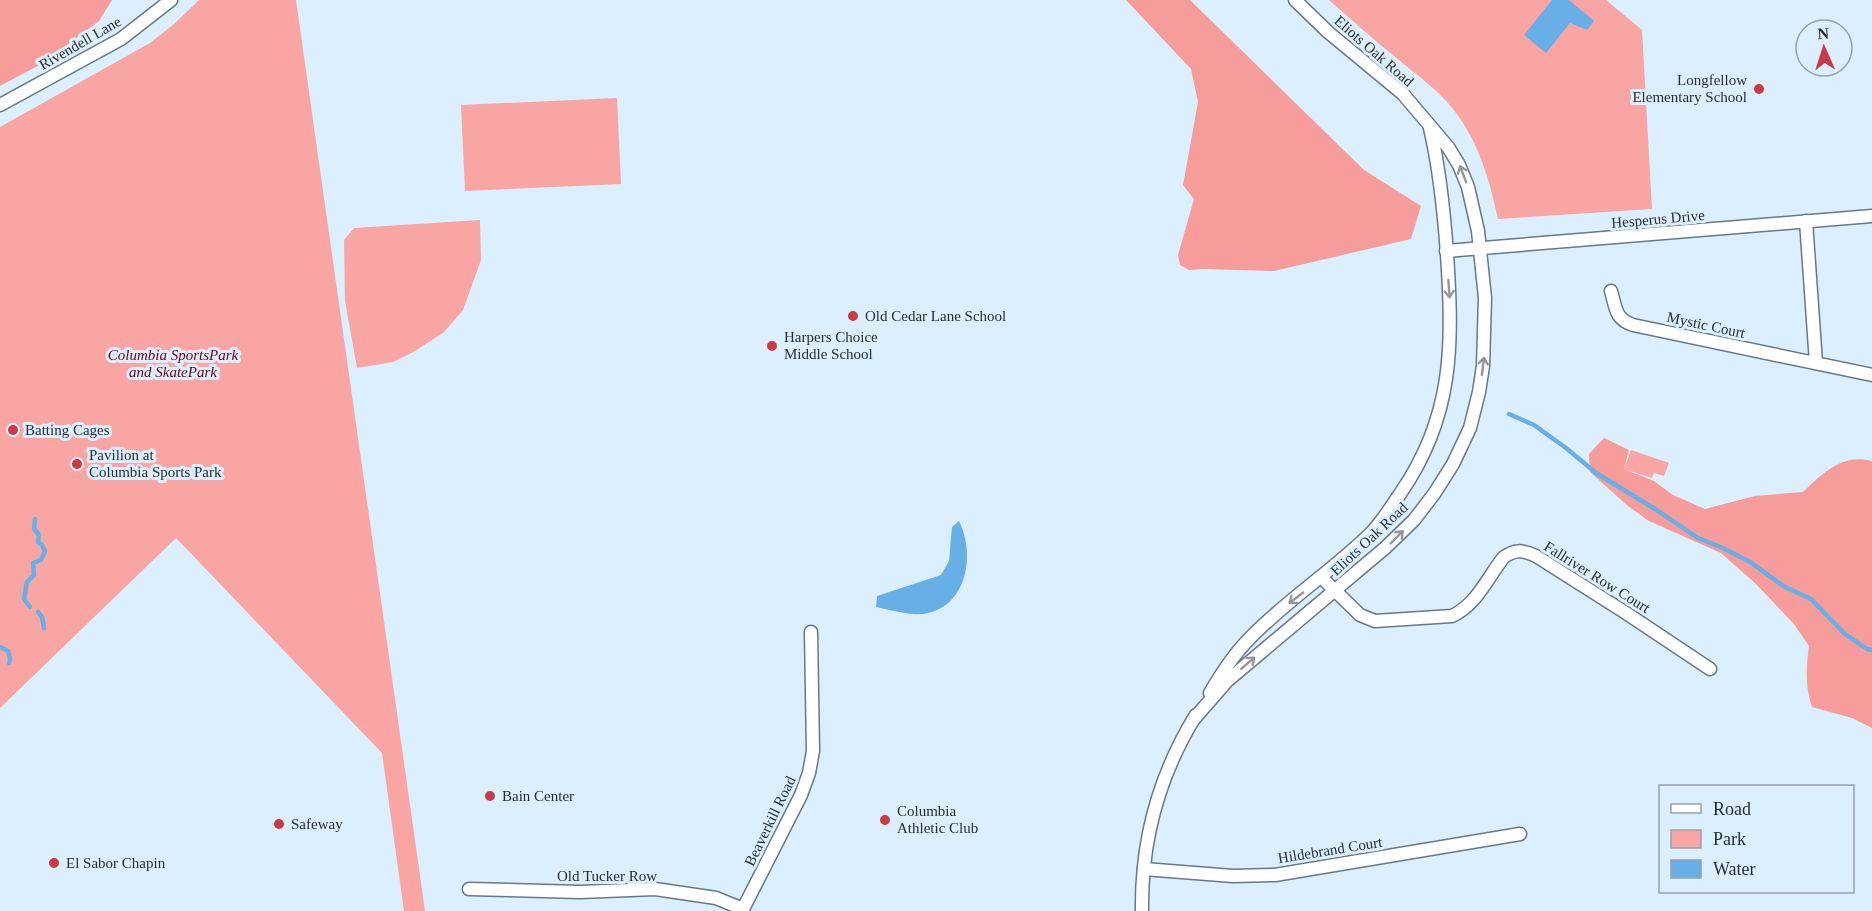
<svg xmlns="http://www.w3.org/2000/svg" width="1872" height="911" font-family="Georgia,serif">
	<style>
		.green { fill: #f9a5a4 }
		.forest { fill: #f69c9b }
		.water { fill: #67afe6 }
		.lines { fill: none; stroke-linecap: round; stroke-linejoin: round }
		.stream { stroke: #67afe6; stroke-width: 4.5 }
		.street-casing { stroke: #687885; stroke-width: 15 }
		.street { stroke: #fff; stroke-width: 12 }
		.oneway { stroke: #93969a }
		.poi-dot { fill: #c93946; stroke: #dceffe; stroke-width: 2 }
		.labels { text-anchor: middle; stroke-width: 6; stroke-linejoin: round; paint-order: stroke }
		.street-label { font-size: 15px; fill: #272e34; stroke: #dceffe }
		.poi-label { font-size: 15px; fill: #272e34; stroke: #dceffe; text-anchor: start }
		.park-label { font-size: 15px; font-style: italic; fill: #700118; stroke: #dceffe }
	</style>
	<rect width="100%" height="100%" fill="#dceffe"/>
	<g class="green">
		<polygon points="199,0 296,0 425,911 404,911 382,753 176,538 0,708 0,127 150,43 174,24"/>
		<path d="M1329 0H1606L1642 30 1652 209 1498 219C1490 181 1478 140 1453 109 1438 90 1418 76 1399 60 1375 41 1352 20 1329 0Z"/>
		<polygon points="617,98 621,184 465,191 461,105"/>
		<polygon points="480,220 481,260 463,310 444,332 415,351 393,362 357,368 345,301 344,240 354,228"/>
		<polygon points="1631,450 1669,463 1664,476 1654,473 1652,478 1624,469"/>
	</g>
	<g class="forest">
		<polygon points="0,0 112,0 99,21 45,62 0,86"/>
		<polygon points="1126,0 1190,0 1364,170 1421,206 1411,239 1274,271 1202,269 1189,270 1180,265 1178,255 1194,199 1183,185 1198,102 1191,69"/>
		<path d="M1604 438 1629 450 1624 469 1654 481 1673 495 1705 509 1755 496 1803 492C1823 473 1842 453 1872 461V728L1852 718 1812 707C1805 686 1806 668 1809 646L1794 624 1755 583 1721 553 1649 521 1628 506 1590 472 1589 454Z"/>
	</g>
	<g class="water">
		<polygon points="1552,0 1569,0 1594,21 1587,30 1570,23 1546,53 1524,35"/>
		<path d="M959 521C976 555 967 609 922 614 908 615 890 610 876 607L877 596 941 575 949 561 952 527Z"/>
	</g>
	<g class="lines">
		<g class="stream">
			<polyline points="1509,414 1534,425 1566,448 1596,473 1655,509 1698,538 1723,548 1750,562 1785,587 1811,599 1845,634 1867,649 1872,650"/>
			<polyline points="30,607 24,599 27,582 34,575 33,563 41,560 45,551 42,545 38,542 39,535 34,529 35,519"/>
			<polyline points="38,612 42,617 44,628"/>
			<polyline points="0,647 8,651 10,659 9,663"/>
		</g>
		<defs>
			<g id="street">
				<polyline points="0,105 121,39 171,0"/>
				<polyline points="1806,221 1816,363"/>
				<polyline points="1446,251 1872,216"/>
				<path d="M1611 291C1616 308 1615 319 1633 325L1872 375"/>
				<path d="M1321 577 1360 615 1375 621 1452 616C1476 605 1487 579 1503 558 1514 549 1523 550 1536 556L1626 613 1710 669"/>
				<path d="M1210 693C1221 674 1234 654 1250 638 1287 600 1332 571 1370 534 1382 522 1391 507 1400 494 1454 416 1453 345 1447 254 1444 212 1440 170 1430 128"/>
				<polyline points="1193,720 1227,681 1385,548 1414,520 1434,494 1453,464 1470,428 1479,392 1483,366 1485,298 1478,231 1468,187 1459,165 1448,147 1403,94 1328,32 1295,0"/>
				<polyline points="1144,869 1233,876 1275,875 1520,834"/>
				<polyline points="469,889 580,892 655,889 716,898 743,909"/>
				<polyline points="742,911 801,795 809,773 813,751 811,632"/>
				<path d="M1142 911C1141 840 1159 775 1196 715"/>
			</g>
		</defs>
		<use href="#street" class="street-casing"/>
		<use href="#street" class="street"/>
	</g>
	<defs><path id="oneway-shaft" d="M-6 0H5M1.5-3L5.5 0L1.5 3" fill="none" stroke-width="1.6" stroke-linecap="round" stroke-linejoin="round" transform="scale(1.5)"/></defs>
	<g class="oneway">
		<use href="#oneway-shaft" transform="translate(1463 174) rotate(-111)"/>
		<use href="#oneway-shaft" transform="translate(1449 289) rotate(86)"/>
		<use href="#oneway-shaft" transform="translate(1483 366) rotate(-83)"/>
		<use href="#oneway-shaft" transform="translate(1397 537) rotate(-45)"/>
		<use href="#oneway-shaft" transform="translate(1296 598) rotate(142)"/>
		<use href="#oneway-shaft" transform="translate(1248 663) rotate(-41)"/>
	</g>
	<g class="poi-dot">
		<circle cx="1759" cy="89" r="6"/>
		<circle cx="853" cy="316" r="6"/>
		<circle cx="772" cy="346" r="6"/>
		<circle cx="13" cy="430" r="6"/>
		<circle cx="77" cy="464" r="6"/>
		<circle cx="490" cy="796" r="6"/>
		<circle cx="885" cy="820" r="6"/>
		<circle cx="279" cy="824" r="6"/>
		<circle cx="54" cy="863" r="6"/>
	</g>
	<g class="labels">
		<g class="street-label">
			<text transform="translate(80 43) rotate(-30)" y="5">Rivendell Lane</text>
			<text transform="translate(1374 51) rotate(41)" y="5">Eliots Oak Road</text>
			<text transform="translate(1658 219) rotate(-5)" y="5">Hesperus Drive</text>
			<text transform="translate(1706 325) rotate(12)" y="5">Mystic Court</text>
			<text transform="translate(1369 539) rotate(-43)" y="5">Eliots Oak Road</text>
			<text transform="translate(1597 577) rotate(32)" y="5">Fallriver Row Court</text>
			<text transform="translate(770 821) rotate(-64)" y="5">Beaverkill Road</text>
			<text transform="translate(1330 850) rotate(-9)" y="5">Hildebrand Court</text>
			<text x="607" y="881">Old Tucker Row</text>
		</g>
		<g class="poi-label">
			<text x="1747" y="85" text-anchor="end">Longfellow<tspan x="1747" dy="17">Elementary School</tspan></text>
			<text x="865" y="321">Old Cedar Lane School</text>
			<text x="784" y="342">Harpers Choice<tspan x="784" dy="17">Middle School</tspan></text>
			<text x="25" y="435">Batting Cages</text>
			<text x="89" y="460">Pavilion at<tspan x="89" dy="17">Columbia Sports Park</tspan></text>
			<text x="502" y="801">Bain Center</text>
			<text x="897" y="816">Columbia<tspan x="897" dy="17">Athletic Club</tspan></text>
			<text x="291" y="829">Safeway</text>
			<text x="66" y="868">El Sabor Chapin</text>
		</g>
		<g class="park-label">
			<text x="173" y="360">Columbia SportsPark<tspan x="173" dy="17">and SkatePark</tspan></text>
		</g>
	</g>
	<rect x="1659" y="785" width="195" height="108" fill="#dceffe" stroke="#94a2ad" stroke-width="1.5"/>
	<rect x="1671" y="804" width="30" height="9" fill="#ffffff" stroke="#94a2ad" stroke-width="1.5"/>
	<text x="1713" y="815" font-size="18" fill="#272e34">Road</text>
	<rect x="1671" y="830" width="30" height="18" fill="#f9a5a4" stroke="#94a2ad" stroke-width="1.5"/>
	<text x="1713" y="845" font-size="18" fill="#272e34">Park</text>
	<rect x="1671" y="860" width="30" height="18" fill="#67afe6" stroke="#94a2ad" stroke-width="1.5"/>
	<text x="1713" y="875" font-size="18" fill="#272e34">Water</text>
	<g transform="translate(1824 48) rotate(357)"><circle r="28" fill="#dceffe" stroke="#94a2ad" stroke-width="1.5"/>
	<path d="M0-4.5L10 22L0 15L-10 22Z" fill="#c93946"/>
	<text y="-9" font-size="16" font-weight="bold" text-anchor="middle" fill="#272e34">N</text>
	</g>
</svg>
